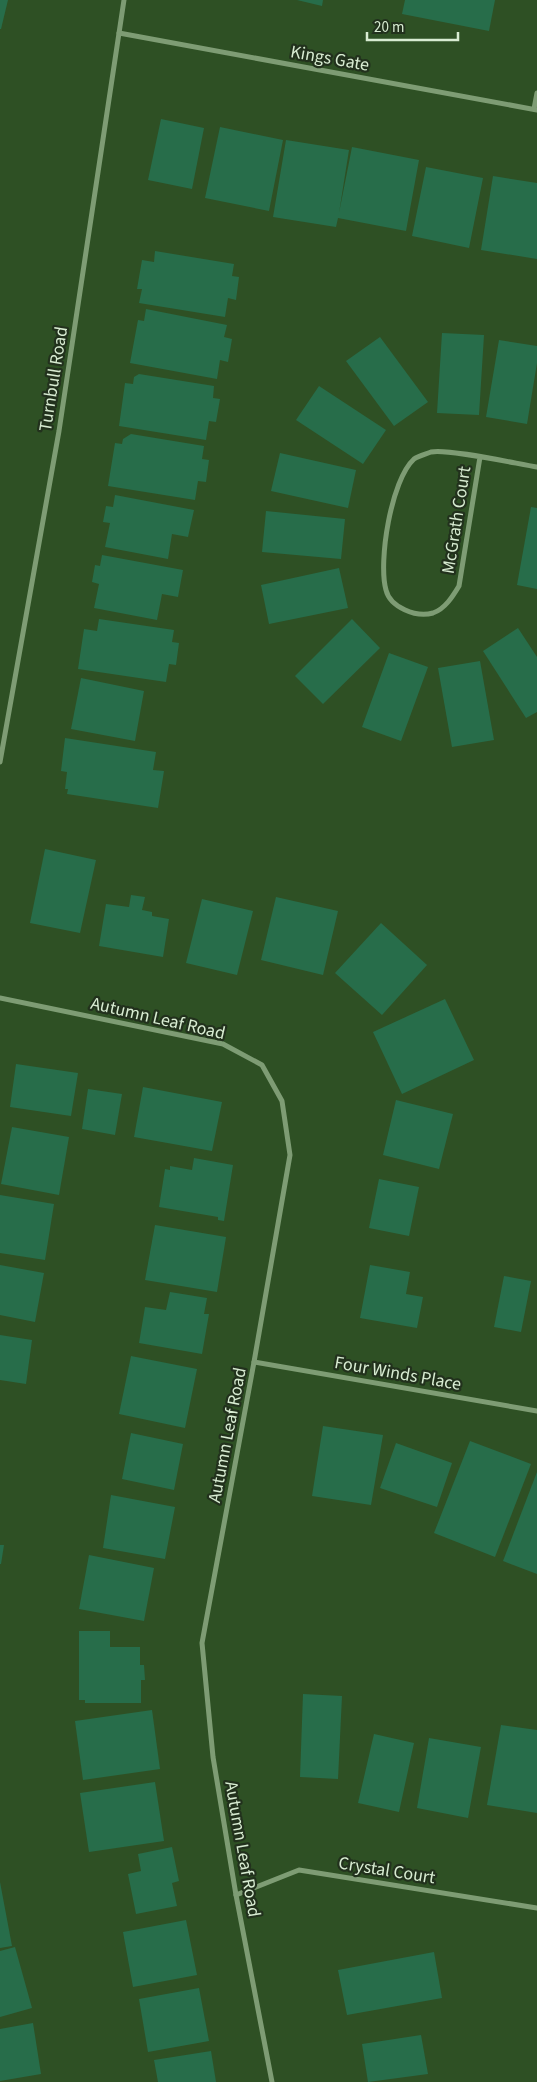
<svg xmlns="http://www.w3.org/2000/svg" width="537" height="2082" font-family="'Source Sans 3',sans-serif">
	<style>
		.building { fill: #276d4a }
		.lines { fill: none; stroke-linecap: round; stroke-linejoin: round }
		.minor { stroke: #7e9c74; stroke-width: 5 }
		.labels { text-anchor: middle; stroke-width: 4.5; stroke-linejoin: round; paint-order: stroke }
		.street-label { font-size: 18px; fill: #d8ecd2; stroke: #22311d }
	</style>
	<rect width="100%" height="100%" fill="#2e5024"/>
	<g class="building">
		<polygon points="0,0 8,0 1,29 0,29"/>
		<polygon points="297,0 323,0 322,6"/>
		<polygon points="405,0 495,0 489,31 402,14"/>
		<polygon points="161,119 204,128 192,189 148,180"/>
		<polygon points="220,127 283,140 269,211 205,198"/>
		<polygon points="286,140 349,150 339,213 352,147 419,160 406,231 338,218 336,227 273,217"/>
		<polygon points="426,167 483,178 469,248 412,236"/>
		<polygon points="493,176 537,183 537,259 481,250"/>
		<polygon points="155,251 234,264 232,276 239,277 236,300 228,298 225,317 139,303 142,289 137,289 142,260 154,262"/>
		<polygon points="146,309 227,325 224,337 232,339 228,362 220,360 217,379 130,363 138,320 144,321"/>
		<polygon points="442,333 484,335 479,415 437,413"/>
		<polygon points="380,337 428,402 394,426 346,361"/>
		<polygon points="499,340 537,346 537,363 527,424 486,417"/>
		<polygon points="139,374 214,386 213,398 220,399 216,422 209,421 206,440 119,426 125,383 133,384 134,377"/>
		<polygon points="319,386 386,430 363,464 296,420"/>
		<polygon points="131,434 204,446 202,459 209,460 206,482 198,481 195,500 108,486 115,443 122,444 123,439"/>
		<polygon points="280,453 356,470 348,508 271,491"/>
		<polygon points="115,495 194,510 188,537 172,534 168,559 105,547 110,523 103,522 106,506 113,507"/>
		<polygon points="531,507 537,508 537,589 517,585"/>
		<polygon points="266,511 345,519 341,559 262,552"/>
		<polygon points="102,555 183,570 178,597 162,594 157,620 94,608 99,584 92,582 95,565 100,566"/>
		<polygon points="339,568 348,608 269,624 261,585"/>
		<polygon points="99,619 174,630 172,642 179,643 176,665 169,664 166,682 78,669 84,629 97,631"/>
		<polygon points="352,619 380,648 323,704 295,676"/>
		<polygon points="518,628 537,657 537,712 526,718 483,651"/>
		<polygon points="389,653 428,667 401,741 362,727"/>
		<polygon points="480,661 494,740 452,747 438,668"/>
		<polygon points="81,678 144,691 135,741 71,729"/>
		<polygon points="65,738 156,752 153,770 164,771 158,808 67,794 68,789 65,789 67,772 61,771"/>
		<polygon points="45,849 96,860 80,933 30,923"/>
		<polygon points="131,895 145,897 142,910 152,912 152,916 169,919 163,957 99,946 106,904 129,907"/>
		<polygon points="276,897 338,911 323,975 261,960"/>
		<polygon points="202,899 253,911 237,975 186,963"/>
		<polygon points="381,923 427,965 382,1015 335,973"/>
		<polygon points="445,999 474,1060 402,1094 373,1032"/>
		<polygon points="16,1064 78,1073 71,1116 10,1107"/>
		<polygon points="143,1087 222,1102 212,1151 134,1137"/>
		<polygon points="88,1089 122,1094 115,1135 82,1129"/>
		<polygon points="396,1100 453,1114 439,1169 383,1155"/>
		<polygon points="12,1127 69,1137 59,1195 1,1184"/>
		<polygon points="194,1158 233,1165 224,1221 218,1220 218,1217 159,1207 165,1169 170,1170 170,1166 192,1170"/>
		<polygon points="379,1179 419,1187 409,1236 369,1228"/>
		<polygon points="0,1195 54,1204 45,1260 0,1253"/>
		<polygon points="155,1225 226,1237 217,1292 145,1280"/>
		<polygon points="0,1265 44,1273 35,1322 0,1315"/>
		<polygon points="370,1265 410,1272 406,1294 423,1297 417,1328 360,1318"/>
		<polygon points="504,1276 531,1281 521,1332 494,1327"/>
		<polygon points="170,1292 207,1298 204,1314 209,1314 202,1354 139,1343 145,1307 166,1310"/>
		<polygon points="0,1335 32,1340 26,1384 0,1380"/>
		<polygon points="131,1356 197,1369 185,1428 119,1414"/>
		<polygon points="323,1426 383,1435 371,1505 312,1496"/>
		<polygon points="131,1433 183,1444 174,1490 122,1479"/>
		<polygon points="470,1441 531,1464 495,1557 434,1533"/>
		<polygon points="396,1443 452,1463 437,1507 380,1488"/>
		<polygon points="537,1472 537,1574 503,1561"/>
		<polygon points="111,1495 175,1507 165,1559 103,1548"/>
		<polygon points="0,1545 4,1545 1,1564 0,1564"/>
		<polygon points="89,1555 154,1568 144,1621 79,1609"/>
		<polygon points="79,1631 110,1631 110,1647 140,1647 140,1665 144,1665 145,1680 141,1680 141,1703 85,1703 85,1700 79,1700"/>
		<polygon points="303,1694 342,1696 338,1779 300,1777"/>
		<polygon points="152,1710 160,1769 83,1780 75,1721"/>
		<polygon points="501,1725 537,1730 537,1813 487,1805"/>
		<polygon points="374,1734 414,1743 399,1812 358,1803"/>
		<polygon points="429,1738 481,1747 468,1818 417,1808"/>
		<polygon points="155,1782 164,1841 89,1852 80,1793"/>
		<polygon points="172,1847 179,1881 172,1883 177,1906 136,1914 128,1874 141,1871 138,1854"/>
		<polygon points="0,1882 12,1946 0,1948"/>
		<polygon points="186,1920 197,1975 133,1987 123,1932"/>
		<polygon points="15,1947 32,2008 0,2017 0,1951"/>
		<polygon points="434,1952 442,1998 347,2015 338,1970"/>
		<polygon points="199,1988 209,2041 148,2052 139,1999"/>
		<polygon points="33,2023 41,2074 0,2081 0,2029"/>
		<polygon points="421,2035 428,2074 368,2082 362,2044"/>
		<polygon points="211,2051 216,2082 158,2082 154,2060"/>
	</g>
	<g class="lines">
		<g class="minor">
			<polyline points="119,33 537,110"/>
			<polyline points="534,109 537,93"/>
			<path d="M480 457 459 586C453 596 445 609 433 613 416 618 390 607 386 590 378 562 391 480 414 459 418 456 426 454 431 452 446 448 518 464 537 467"/>
			<polyline points="0,762 59,431 124,0"/>
			<polyline points="0,998 223,1044 262,1065 282,1101 290,1155 254,1362 202,1643 213,1757 236,1895 272,2082"/>
			<polyline points="254,1362 537,1411"/>
			<polyline points="236,1895 299,1870 537,1908"/>
		</g>
	</g>
	<g class="labels">
		<g class="street-label">
			<text transform="translate(330 58) rotate(10)" y="6">Kings Gate</text>
			<text transform="translate(53 379) rotate(-81)" y="6">Turnbull Road</text>
			<text transform="translate(456 520) rotate(-81)" y="6">McGrath Court</text>
			<text transform="translate(158 1018) rotate(13)" y="6">Autumn Leaf Road</text>
			<text transform="translate(398 1373) rotate(10)" y="6">Four Winds Place</text>
			<text transform="translate(227 1435) rotate(-79)" y="6">Autumn Leaf Road</text>
			<text transform="translate(243 1849) rotate(80)" y="6">Autumn Leaf Road</text>
			<text transform="translate(387 1870) rotate(9)" y="6">Crystal Court</text>
		</g>
	</g>
	<path d="M367 32v8h91v-8" fill="none" stroke="#d8ecd2" stroke-width="2.5"/>
	<text x="374" y="32" font-size="15" fill="#d8ecd2" stroke="#22311d" stroke-width="4" paint-order="stroke">20 m</text>
</svg>
